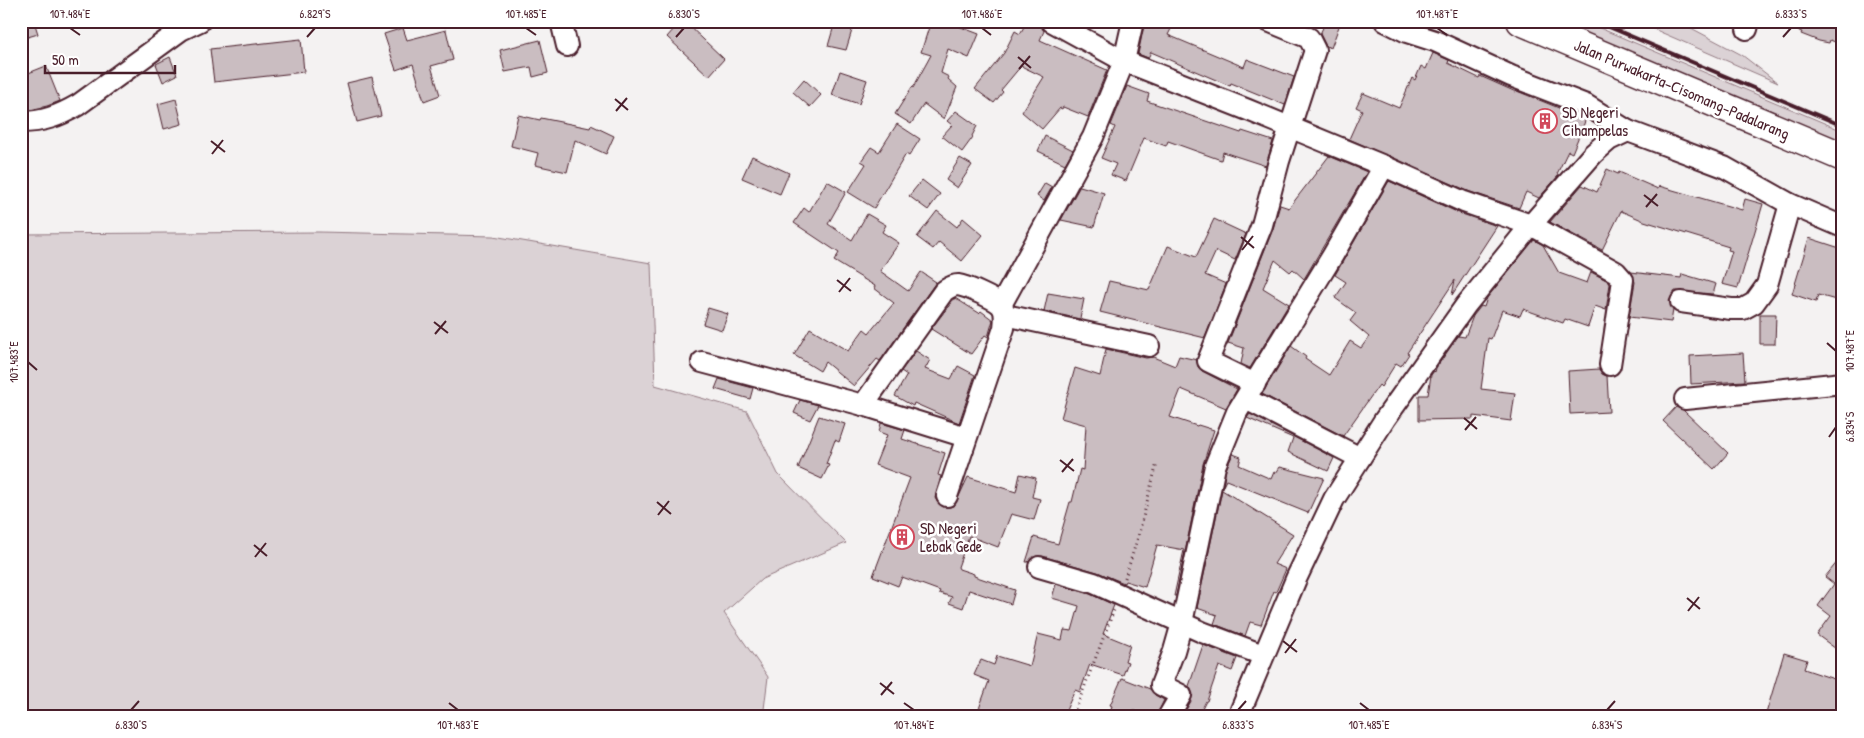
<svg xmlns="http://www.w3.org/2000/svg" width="1864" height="738" font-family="'Patrick Hand',sans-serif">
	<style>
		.green { fill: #dbd2d5; stroke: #927880 }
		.building { fill: #cabdc1; stroke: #4a1f2b }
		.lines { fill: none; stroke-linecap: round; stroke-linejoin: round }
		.minor-casing { stroke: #4a1f2b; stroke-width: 24 }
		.trunk-casing { stroke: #4a1f2b; stroke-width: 31 }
		.path { stroke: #4a1f2b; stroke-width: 3; stroke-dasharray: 1 4; stroke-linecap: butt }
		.minor { stroke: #fff; stroke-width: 20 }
		.trunk { stroke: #fff; stroke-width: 28 }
		.rail { stroke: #4a1f2b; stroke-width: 4 }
		.ticks { fill: none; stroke: #4a1f2b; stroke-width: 2 }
		.labels { text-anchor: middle; stroke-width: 5; stroke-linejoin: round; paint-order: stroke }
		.street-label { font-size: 16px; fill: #4a1f2b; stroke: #fff }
		.poi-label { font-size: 16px; fill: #4a1f2b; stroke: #fff; text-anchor: start }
		.neatline { fill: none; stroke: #4a1f2b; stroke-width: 2 }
		.ticks-label { font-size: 12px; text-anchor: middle; fill: #4a1f2b }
	</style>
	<rect width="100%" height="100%" fill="#f4f2f2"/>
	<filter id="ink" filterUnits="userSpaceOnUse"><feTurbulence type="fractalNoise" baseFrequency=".02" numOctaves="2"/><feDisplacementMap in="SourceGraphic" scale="10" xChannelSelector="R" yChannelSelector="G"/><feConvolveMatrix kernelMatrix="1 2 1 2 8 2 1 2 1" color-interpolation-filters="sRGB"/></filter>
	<g filter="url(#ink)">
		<g class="green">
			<polygon points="1555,21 1583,21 1843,131 1843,142"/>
			<polygon points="1635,21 1678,21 1742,55 1778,83"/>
			<polygon points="319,232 493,236 651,263 655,385 747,411 778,474 846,543 762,579 724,613 768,677 763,717 21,717 21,234"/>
		</g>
		<g class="building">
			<polygon points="21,21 34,21 38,34 21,39"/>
			<polygon points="681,21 684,21 724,59 709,76 667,37"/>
			<polygon points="931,21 945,21 979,34 969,58 948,49 941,73 949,77 948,79 957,87 944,119 924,104 911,124 895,114 912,87 913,88 931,55 921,52"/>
			<polygon points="1027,21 1032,21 1040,25 1044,31 1040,40 1107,70 1088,117 1063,107 1062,109 1060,108 1042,129 1022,112 1044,77 1021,66 1001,90 1003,92 994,103 975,89 1004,53 1015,31 1020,34"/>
			<polygon points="1145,21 1158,21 1172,27 1168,35 1244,67 1247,59 1294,77 1285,105 1231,83 1230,86 1151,52 1148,58 1138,54"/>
			<polygon points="1326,21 1341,21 1331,48 1326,46 1320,34"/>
			<polygon points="1777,21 1843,21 1843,45 1830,40 1829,43 1819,41 1801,34 1802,32 1777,23"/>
			<polygon points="835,22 853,27 846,50 828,46"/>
			<polygon points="403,28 407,40 446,30 453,60 431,66 440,95 424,101 413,64 396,70 384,34"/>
			<polygon points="301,39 304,72 214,82 210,49"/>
			<polygon points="540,40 548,73 533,77 531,67 505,72 500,50"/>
			<polygon points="1433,53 1449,60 1448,63 1479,78 1480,76 1516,92 1517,91 1586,119 1572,153 1568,151 1557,174 1559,175 1539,198 1526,192 1519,208 1468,191 1349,139 1362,110 1356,107 1363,93 1399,108 1412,78 1415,80 1421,66 1426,69"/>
			<polygon points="170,57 177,75 163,82 156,64"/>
			<polygon points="46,66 60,101 47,106 30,110 21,86 21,76"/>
			<polygon points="840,71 867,80 859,104 832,95"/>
			<polygon points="372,77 381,116 357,122 347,83"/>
			<polygon points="804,79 821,95 810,107 793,92"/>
			<polygon points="1127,86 1149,94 1147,101 1241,133 1242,131 1273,141 1266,166 1223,152 1221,160 1168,141 1166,146 1144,138 1126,181 1111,175 1116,164 1101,158 1115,127 1111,125"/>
			<polygon points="176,99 182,124 164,129 158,104"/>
			<polygon points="956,111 977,126 972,136 973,137 962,152 942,136 952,125 947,121"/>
			<polygon points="518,115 540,120 541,118 590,128 591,125 614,136 606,154 575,140 567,172 535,165 538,153 511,146"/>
			<polygon points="897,124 920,139 909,156 906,154 874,208 848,192 866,164 861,161 871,147 879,152"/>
			<polygon points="1045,136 1073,150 1065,164 1038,151"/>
			<polygon points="752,156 789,173 780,194 742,178"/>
			<polygon points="1329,156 1367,172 1304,279 1293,269 1290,272 1275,260 1263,288 1289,304 1250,368 1241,364 1244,348 1228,343 1273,229 1280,205 1289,208"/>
			<polygon points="960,158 972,165 957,188 946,180"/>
			<polygon points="1607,169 1618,174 1619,172 1658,189 1659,186 1742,210 1745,199 1763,204 1738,288 1722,284 1732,251 1728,250 1729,247 1644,221 1621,211 1602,250 1550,222 1582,185 1597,192"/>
			<polygon points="922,180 940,194 928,210 909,196"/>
			<polygon points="827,181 846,192 828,224 852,240 867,214 886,225 882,232 899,243 880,271 908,291 921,272 936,282 880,361 877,359 854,386 825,362 820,371 794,355 810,328 848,351 864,329 869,333 894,303 874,288 875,286 834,261 839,253 794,223 804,208 809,212"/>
			<polygon points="1389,181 1459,213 1497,226 1452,295 1455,280 1407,353 1409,354 1401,366 1396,363 1381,387 1379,385 1343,436 1262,394 1291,346 1306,357 1305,359 1329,375 1350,341 1361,348 1369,337 1350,321 1356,313 1335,298 1346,282 1335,275"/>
			<polygon points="1045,183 1052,187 1044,201 1037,196"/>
			<polygon points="1080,186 1104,193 1094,227 1061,220"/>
			<polygon points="937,211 957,227 963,218 983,235 962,261 939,242 933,249 917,237"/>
			<polygon points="1214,219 1246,234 1235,260 1216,251 1205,275 1226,284 1205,338 1100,312 1109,281 1149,290 1168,246 1196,257"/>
			<polygon points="1809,238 1843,249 1843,302 1818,295 1816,302 1792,294"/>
			<polygon points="1534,240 1543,245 1559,273 1587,283 1591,272 1608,281 1610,284 1606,310 1595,306 1588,327 1565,319 1563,323 1523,309 1520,316 1502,310 1491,339 1488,338 1481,389 1515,393 1511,421 1473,416 1473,419 1419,420 1419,395 1428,395 1431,375 1434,371 1435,372 1436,368 1458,336 1465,337 1473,316 1481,306 1484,307 1487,298"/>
			<polygon points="1631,272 1681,278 1682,274 1716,284 1713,294 1675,291 1669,301 1673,310 1671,322 1629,317 1635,282"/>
			<polygon points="1048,293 1084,299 1080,319 1044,311"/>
			<polygon points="955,298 979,313 981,311 993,320 988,337 985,335 971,354 931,329"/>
			<polygon points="708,308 728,314 722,330 703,324"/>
			<polygon points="1760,314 1776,314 1775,344 1760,344"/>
			<polygon points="1106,349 1146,358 1153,357 1175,366 1179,356 1197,360 1198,367 1202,371 1237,389 1226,408 1181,389 1170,417 1197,426 1198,425 1214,430 1203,464 1176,596 1174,596 1184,550 1157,545 1145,587 1125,581 1124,583 1097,572 1042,556 1036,556 1028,562 1026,562 1034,537 1058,544 1070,502 1072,502 1080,469 1083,470 1086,425 1061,418 1075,368 1100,376"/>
			<polygon points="916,351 930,360 925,369 951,379 958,366 975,375 959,423 914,403 913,406 895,396 907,375 901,371"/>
			<polygon points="1743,353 1745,381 1691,384 1690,356"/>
			<polygon points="1599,369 1602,374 1607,376 1609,412 1570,414 1568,371"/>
			<polygon points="719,379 753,388 750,399 715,389"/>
			<polygon points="800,400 818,405 810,420 794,413"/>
			<polygon points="1676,407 1683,410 1728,453 1714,469 1663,421"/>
			<polygon points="1250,414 1334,458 1328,471 1288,452 1293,438 1247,418"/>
			<polygon points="819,416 845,424 839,442 835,440 826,464 829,465 822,479 798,468"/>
			<polygon points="881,423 905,430 902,439 945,453 938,475 941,476 935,498 938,503 943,507 950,507 955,505 968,477 1016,492 1020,474 1036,478 1032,497 1040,499 1034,520 1011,514 998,547 969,536 958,567 959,569 974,574 974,576 1015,590 1011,604 969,590 963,608 949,603 952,597 939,593 940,591 902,577 898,586 873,576 910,478 875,465 887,435 879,432"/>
			<polygon points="1233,454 1241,457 1239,465 1271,479 1274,472 1276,473 1280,467 1324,478 1308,513 1226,480 1223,486 1226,469"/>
			<polygon points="1222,490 1293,534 1274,564 1286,569 1276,592 1274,591 1261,625 1250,622 1245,636 1214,624 1217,615 1197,608"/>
			<polygon points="1843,555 1843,654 1817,635 1831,616 1818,606 1834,584 1825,577"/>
			<polygon points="1056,584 1090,594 1114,605 1103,634 1130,645 1125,661 1128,662 1123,675 1090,664 1080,692 1075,690 1063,717 976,717 989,681 974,675 981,660 994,665 997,656 1030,666 1038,634 1062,640 1064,630 1072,631 1079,606 1052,598"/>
			<polygon points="1203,645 1237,658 1232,671 1219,666 1207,701 1206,701 1198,717 1182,717 1191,701 1193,694 1189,686"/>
			<polygon points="1784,653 1807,660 1804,669 1843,682 1843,717 1765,717"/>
			<polygon points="1122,678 1150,689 1155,695 1164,700 1156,717 1150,717 1133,710 1130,717 1108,717 1112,706 1110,705"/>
		</g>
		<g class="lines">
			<defs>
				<g id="minor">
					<polyline points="561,21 567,46"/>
					<polyline points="1051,21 1124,61 1248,110 1384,166 1464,202 1531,225 1616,272 1623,280 1610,365"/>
					<polyline points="1385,21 1407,32 1435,41 1511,76 1586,105 1628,131"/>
					<polyline points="1747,29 1749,21"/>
					<path d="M21 122C43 122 59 116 78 105L181 30 200 21"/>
					<polyline points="1681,302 1731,309 1743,309 1754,303 1767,285 1790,204"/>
					<polyline points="1001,305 1093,137 1124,61 1133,21"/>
					<polyline points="1005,315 1149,346"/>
					<polyline points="702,362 863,405 966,437"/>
					<polyline points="1255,384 1208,361 1262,225 1279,161 1315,50 1309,38 1268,21"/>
					<polyline points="1246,399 1360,458"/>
					<polyline points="1685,399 1843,383"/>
					<path d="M863 405 944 291C949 288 952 285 958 285 966 286 995 299 1001 305 1006 311 1005 320 1004 328L947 496"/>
					<polyline points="1039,567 1094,583 1202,632 1263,655"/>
					<polyline points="1168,717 1181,695 1161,685 1174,651 1182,623 1215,466 1237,412 1333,255 1384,166"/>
					<polyline points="1238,717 1296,579 1334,499 1385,419 1466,305 1531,225 1593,154 1609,140 1628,131 1639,135 1724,167 1790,204 1843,227"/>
				</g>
				<polyline id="trunk" points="1521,21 1843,157"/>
			</defs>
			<use href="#minor" class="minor-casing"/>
			<use href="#trunk" class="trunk-casing"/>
			<g class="path">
				<polyline points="1125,578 1138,537 1157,463"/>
				<polyline points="1074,714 1114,610"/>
			</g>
			<use href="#minor" class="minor"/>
			<use href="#trunk" class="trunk"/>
			<polyline class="rail" points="1595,21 1843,126"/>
		</g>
	</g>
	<path class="ticks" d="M70 28 80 35M526 28 536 35M982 28 991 35M1437 28 1447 35M307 37 315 28M676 37 684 28M1783 37 1791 28M1018 57 1031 68M1019 69 1030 56M615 99 628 110M616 111 627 98M211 141 225 152M212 154 223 140M1644 195 1658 206M1646 207 1657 194M1241 237 1254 248M1242 250 1253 236M837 280 851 291M839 292 850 278M434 322 448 333M435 334 446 321M1827 343 1836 351M28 362 37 370M1464 418 1477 429M1465 430 1476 417M1829 437 1836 427M1060 460 1074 471M1062 472 1073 459M657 502 671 514M658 515 669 501M254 545 267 556M255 557 266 543M1687 598 1700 609M1688 611 1699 597M1283 641 1297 652M1285 653 1296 639M880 683 894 694M881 695 892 682M449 703 458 710M904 703 914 710M1360 703 1369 710M131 710 139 701M1238 710 1246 701M1607 710 1615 701"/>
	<defs>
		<symbol id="building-ring" viewBox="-11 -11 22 22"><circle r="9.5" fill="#fff" stroke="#d1495b" stroke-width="1.5"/><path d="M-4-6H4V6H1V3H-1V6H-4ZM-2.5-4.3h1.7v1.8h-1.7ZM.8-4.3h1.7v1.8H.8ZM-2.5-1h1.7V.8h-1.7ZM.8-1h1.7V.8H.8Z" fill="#d1495b"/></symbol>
	</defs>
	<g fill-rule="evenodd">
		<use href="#building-ring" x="1531" y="107" width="28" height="28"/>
		<use href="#building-ring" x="888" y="523" width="28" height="28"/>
	</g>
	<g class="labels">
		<g class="street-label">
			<text transform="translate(1682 89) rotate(23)" y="6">Jalan Purwakarta–Cisomang–Padalarang</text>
		</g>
		<g class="poi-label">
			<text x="1562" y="118">SD Negeri<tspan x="1562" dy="18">Cihampelas</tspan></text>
			<text x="920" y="534">SD Negeri<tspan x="920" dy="18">Lebak Gede</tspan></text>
		</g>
	</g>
	<rect width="1864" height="738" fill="none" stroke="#fff" stroke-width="55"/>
	<path d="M45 65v8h130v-8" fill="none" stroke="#4a1f2b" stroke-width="2.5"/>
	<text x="52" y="65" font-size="15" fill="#4a1f2b" stroke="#ffffff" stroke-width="4" paint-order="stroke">50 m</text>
	<rect x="28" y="28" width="1808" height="682" class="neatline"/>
	<g class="ticks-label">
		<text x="70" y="18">107.484°E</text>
		<text x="315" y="18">6.829°S</text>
		<text x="526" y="18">107.485°E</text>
		<text x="684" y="18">6.830°S</text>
		<text x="982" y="18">107.486°E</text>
		<text x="1437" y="18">107.487°E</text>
		<text x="1791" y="18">6.833°S</text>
		<text transform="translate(1850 351) rotate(-90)" y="4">107.487°E</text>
		<text transform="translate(14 362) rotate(-90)" y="4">107.483°E</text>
		<text transform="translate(1850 427) rotate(-90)" y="4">6.834°S</text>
		<text x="131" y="729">6.830°S</text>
		<text x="458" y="729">107.483°E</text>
		<text x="914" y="729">107.484°E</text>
		<text x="1238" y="729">6.833°S</text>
		<text x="1369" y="729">107.485°E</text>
		<text x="1607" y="729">6.834°S</text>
	</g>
</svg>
